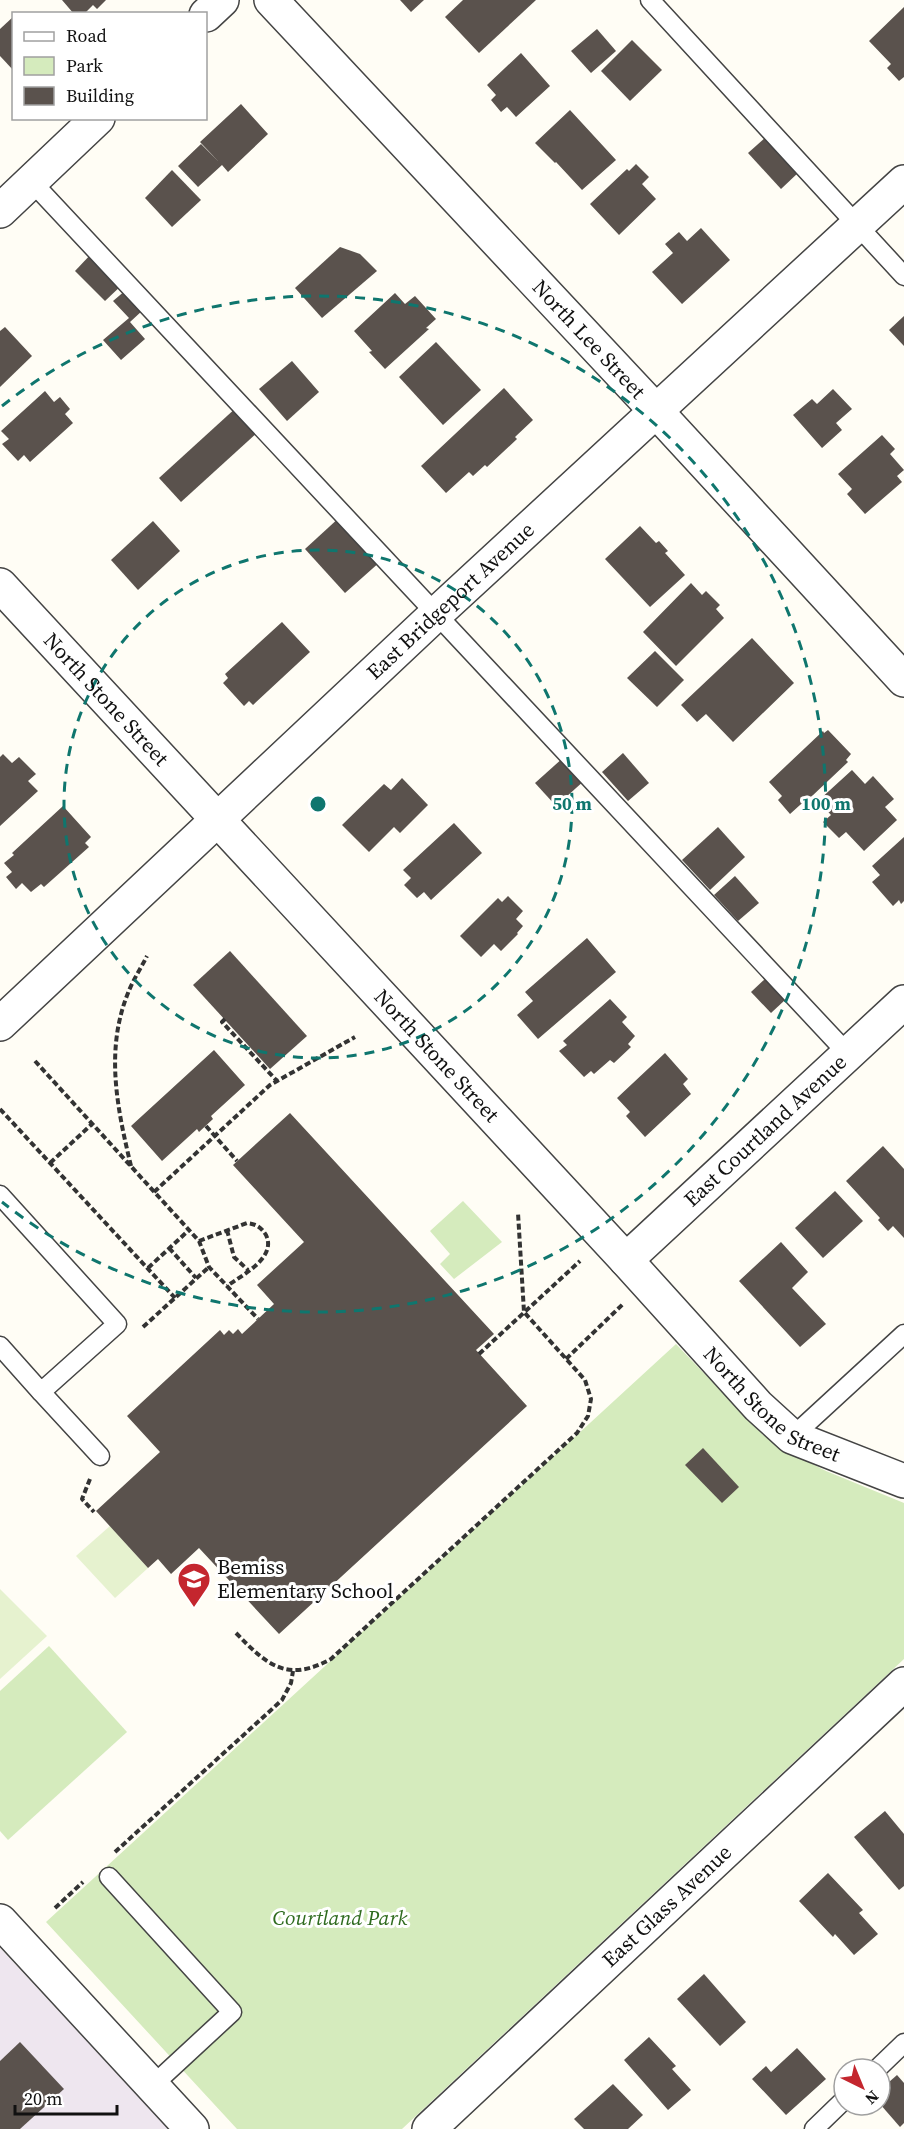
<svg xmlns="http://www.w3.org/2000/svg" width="904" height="2129" font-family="'Source Serif 4',serif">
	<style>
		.industrial { fill: #eee6ef }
		.green { fill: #d5ebbd }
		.pitch { fill: #e6f2cf }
		.building { fill: #5a524d }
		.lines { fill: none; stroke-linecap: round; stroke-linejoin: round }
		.lane-casing { stroke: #444; stroke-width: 21 }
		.street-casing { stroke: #444; stroke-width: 36 }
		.path { stroke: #333; stroke-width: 4; stroke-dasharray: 6 3; stroke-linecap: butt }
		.lane { stroke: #fff; stroke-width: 18 }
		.street { stroke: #fff; stroke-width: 33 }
		.ring { fill: none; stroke: #0f766e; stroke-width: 3; stroke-dasharray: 10 8 }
		.labels { text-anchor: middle; stroke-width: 6; stroke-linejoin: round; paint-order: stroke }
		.street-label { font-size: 21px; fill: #111; stroke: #fff }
		.poi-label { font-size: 21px; fill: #111; stroke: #fff; text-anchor: start }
		.park-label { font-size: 21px; font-style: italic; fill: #2f6b1f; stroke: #fff }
		.centre { fill: #0f766e; stroke: #fff; stroke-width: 3 }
		.ring-label { font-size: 18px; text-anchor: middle; font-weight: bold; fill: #0f766e; stroke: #fff; stroke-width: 6; stroke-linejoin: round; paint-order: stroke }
	</style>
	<rect width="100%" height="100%" fill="#fffdf5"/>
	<polygon class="industrial" points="0,1948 103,2059 168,2129 0,2129"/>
	<g class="green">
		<polygon points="463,1201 502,1242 454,1279 440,1264 450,1254 430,1231"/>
		<polygon points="676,1344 763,1435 795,1455 826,1471 904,1503 904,1659 402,2129 237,2129 46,1922"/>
		<polygon points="49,1646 127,1732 8,1840 0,1831 0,1691"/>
	</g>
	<g class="pitch">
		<polygon points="110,1526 148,1568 115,1598 76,1556"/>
		<polygon points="0,1589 47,1636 0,1679"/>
	</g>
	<g class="building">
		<polygon points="62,0 106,0 97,9 93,5 84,14 74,14"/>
		<polygon points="400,0 424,0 411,12"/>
		<polygon points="463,0 536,0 479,53 445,17"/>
		<polygon points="904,7 904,77 899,81 887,68 891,64 869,41"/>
		<polygon points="14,16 14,71 0,56 0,29"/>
		<polygon points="597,29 616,51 591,73 571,51"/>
		<polygon points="632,40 662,70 630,101 601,71"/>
		<polygon points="521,53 550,86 516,117 507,107 501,112 491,100 496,95 487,85"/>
		<polygon points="241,104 268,134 228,172 222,165 198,187 178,166 201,144 219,162 200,142"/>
		<polygon points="570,110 616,160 582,190 556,162 555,163 535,143"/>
		<polygon points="766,137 799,172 781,189 748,153"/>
		<polygon points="636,164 649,177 642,184 656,199 619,235 590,204 627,169 629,171"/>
		<polygon points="172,170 201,200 172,227 145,198"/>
		<polygon points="701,228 730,260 682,304 652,272 673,253 665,244 679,232 687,241"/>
		<polygon points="340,247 360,254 377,271 322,318 295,288"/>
		<polygon points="93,252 124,283 105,301 75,271"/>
		<polygon points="126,290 143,310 130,322 145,339 121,360 103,340 129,318 113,301"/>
		<polygon points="395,293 405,304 415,296 436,319 426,328 429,329 385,369 369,352 372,351 354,331"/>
		<polygon points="904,316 904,346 889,330"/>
		<polygon points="5,327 32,356 0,387 0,331"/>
		<polygon points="436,342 481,390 443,425 399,377"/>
		<polygon points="292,361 319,392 287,421 259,389"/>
		<polygon points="504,388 533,420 515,437 517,439 487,467 485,465 473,476 469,472 446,493 421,466"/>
		<polygon points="833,389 852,409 836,423 842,430 822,448 793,415 812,399 817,404"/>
		<polygon points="45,391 54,402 60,397 70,409 65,414 73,423 30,462 24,455 18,461 2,444 9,439 1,431"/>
		<polygon points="238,406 260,430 181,502 159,478"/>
		<polygon points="882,435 895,449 890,454 904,470 897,476 902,482 865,514 847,494 852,489 838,474"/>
		<polygon points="341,516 381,561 345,593 305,549"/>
		<polygon points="153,521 180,551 138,590 111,560"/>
		<polygon points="640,526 656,543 659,541 668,551 665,553 685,575 650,607 605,559"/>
		<polygon points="691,583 702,595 706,591 720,605 716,609 724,618 676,666 643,632"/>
		<polygon points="282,622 310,652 253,705 249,701 244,706 223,683 228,678 225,674"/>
		<polygon points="752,638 794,683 733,742 706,714 697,722 681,705"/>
		<polygon points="655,651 684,680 657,707 627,678"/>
		<polygon points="828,730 851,754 846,760 848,762 811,797 810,796 790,814 778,800 782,796 769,782 823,731 824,733"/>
		<polygon points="623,753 649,783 628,801 602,772"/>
		<polygon points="3,754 12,763 19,757 36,774 28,781 38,791 0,826 0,757"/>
		<polygon points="564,757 585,780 556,806 535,783"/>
		<polygon points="852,770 865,784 873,776 894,799 885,807 897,820 864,851 846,832 839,838 823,822 831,815 818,801"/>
		<polygon points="402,778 428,805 400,833 394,827 369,852 342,825 384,784 391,790"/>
		<polygon points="63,806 91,837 85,843 89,847 44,887 41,884 31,892 22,883 16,889 6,877 12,872 4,863 14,855 12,853"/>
		<polygon points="454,823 482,853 431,900 424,892 417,898 404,885 411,878 403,870"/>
		<polygon points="718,827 745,857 710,890 682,860"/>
		<polygon points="904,837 904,901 901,904 899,900 893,906 872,882 880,875 872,866"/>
		<polygon points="735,876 759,903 738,921 714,895"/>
		<polygon points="508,896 523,911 516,919 523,926 517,933 518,934 501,951 494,944 481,957 460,936 498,898 502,902"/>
		<polygon points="587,938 616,972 538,1039 517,1015 533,1001 525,992"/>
		<polygon points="230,951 307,1036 270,1069 193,985"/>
		<polygon points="766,978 785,1000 771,1013 751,992"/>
		<polygon points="610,999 627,1017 622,1022 635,1036 628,1044 631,1047 614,1063 610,1060 594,1074 591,1071 584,1077 559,1051 567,1045 563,1041"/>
		<polygon points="214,1050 245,1085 211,1116 213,1119 199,1132 197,1129 162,1161 131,1126"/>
		<polygon points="665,1053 688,1079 683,1084 691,1094 645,1137 626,1116 630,1112 617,1098"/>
		<polygon points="290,1113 494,1334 476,1350 527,1406 279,1634 199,1548 171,1574 158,1559 148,1568 96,1511 160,1452 127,1416 220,1330 224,1335 229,1330 233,1334 238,1329 242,1334 274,1304 257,1285 304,1242 233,1165"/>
		<polygon points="883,1146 904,1169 904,1238 893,1226 888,1231 878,1220 880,1218 846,1181"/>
		<polygon points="835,1191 863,1221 823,1258 795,1228"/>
		<polygon points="781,1242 808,1272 792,1288 826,1324 800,1347 739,1281"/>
		<polygon points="703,1448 739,1487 722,1503 685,1465"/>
		<polygon points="885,1811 904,1834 904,1886 899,1890 854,1837"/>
		<polygon points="828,1873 863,1910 859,1913 878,1934 854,1955 835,1934 833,1937 799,1901"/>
		<polygon points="704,1974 746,2022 720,2046 677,1999"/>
		<polygon points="649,2037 676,2066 672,2069 691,2090 668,2110 624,2060"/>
		<polygon points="20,2042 64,2089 20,2129 0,2129 0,2061"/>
		<polygon points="797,2048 826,2079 786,2115 752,2079 766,2066 771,2072"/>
		<polygon points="897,2075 904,2083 904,2123 900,2127 880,2104 880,2090"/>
		<polygon points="613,2084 643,2115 628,2129 584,2129 574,2119"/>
	</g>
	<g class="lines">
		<defs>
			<g id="lane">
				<polyline points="650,0 904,276"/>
				<polyline points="32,182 848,1054"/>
				<polyline points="0,1195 117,1324 41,1392 0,1346"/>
				<polyline points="41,1392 100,1456"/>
				<polyline points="792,1437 904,1334"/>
				<polyline points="109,1877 232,2012 152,2086"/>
				<polyline points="877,2069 904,2043"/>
				<polyline points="814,2129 844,2100"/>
			</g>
			<g id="street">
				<path id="s1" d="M271 0 656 411 904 680"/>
				<polyline points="206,15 222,0"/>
				<polyline points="0,211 98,118"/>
				<path id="s2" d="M0 585 626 1260 758 1406 792 1437 904 1481"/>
				<path id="s3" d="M0 1024 436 614 904 182"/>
				<path id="s4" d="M626 1260 904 1002"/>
				<polyline points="0,1921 192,2129"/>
				<path id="s5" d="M429 2129 904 1684"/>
			</g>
		</defs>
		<use href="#lane" class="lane-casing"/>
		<use href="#street" class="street-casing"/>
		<g class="path">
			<polyline points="225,1019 222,1022 277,1081"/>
			<polyline points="35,1061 199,1241 209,1267 258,1319"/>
			<polyline points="0,1109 175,1298"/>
			<polyline points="206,1126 237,1161"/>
			<polyline points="50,1163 92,1124"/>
			<path d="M131 1166C117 1108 105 1050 128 993 133 980 141 968 147 956"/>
			<polyline points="154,1192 270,1085 355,1037"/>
			<polyline points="227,1230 234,1257 248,1270"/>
			<path d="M199 1241 247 1223C256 1224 261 1227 266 1235 277 1258 242 1275 227 1286"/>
			<polyline points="169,1248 196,1278"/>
			<polyline points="148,1268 189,1230"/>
			<polyline points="143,1327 209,1267"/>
			<polyline points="479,1354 580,1261"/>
			<polyline points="566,1359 623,1304"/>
			<polyline points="90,1479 82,1499 94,1512"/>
			<path d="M236 1633C267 1665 287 1683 331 1659L577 1433 588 1416 591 1399 585 1380 524 1312 518 1213"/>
			<polyline points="115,1852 282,1700 291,1683 293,1671"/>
			<polyline points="55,1908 83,1882"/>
		</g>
		<use href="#lane" class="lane"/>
		<use href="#street" class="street"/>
	</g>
	<g class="ring">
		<circle cx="318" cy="804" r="254"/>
		<path d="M2 406A508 508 0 1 1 2 1202"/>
	</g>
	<defs>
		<symbol id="school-pin" viewBox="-11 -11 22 30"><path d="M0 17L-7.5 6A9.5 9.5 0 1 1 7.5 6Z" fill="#c4262e" stroke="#fff"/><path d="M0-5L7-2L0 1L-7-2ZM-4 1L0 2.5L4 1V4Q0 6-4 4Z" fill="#fff"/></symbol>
	</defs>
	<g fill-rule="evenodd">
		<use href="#school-pin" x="175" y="1560" width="38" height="52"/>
	</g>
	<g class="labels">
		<g class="street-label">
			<text dy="7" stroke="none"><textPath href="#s1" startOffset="465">North Lee Street</textPath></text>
			<text dy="7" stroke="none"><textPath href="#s3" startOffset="618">East Bridgeport Avenue</textPath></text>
			<text dy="7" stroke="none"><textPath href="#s2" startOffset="156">North Stone Street</textPath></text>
			<text dy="7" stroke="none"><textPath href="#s2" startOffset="642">North Stone Street</textPath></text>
			<text dy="7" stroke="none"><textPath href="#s4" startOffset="190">East Courtland Avenue</textPath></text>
			<text dy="7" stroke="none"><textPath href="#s2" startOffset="1128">North Stone Street</textPath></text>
			<text dy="7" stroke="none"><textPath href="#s5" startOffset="326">East Glass Avenue</textPath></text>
		</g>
		<g class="poi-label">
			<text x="217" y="1574">Bemiss<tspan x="217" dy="24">Elementary School</tspan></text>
		</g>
		<g class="park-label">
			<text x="340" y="1925">Courtland Park</text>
		</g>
	</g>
	<circle cx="318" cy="804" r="9" class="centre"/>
	<g class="ring-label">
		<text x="572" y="810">50 m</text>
		<text x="826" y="810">100 m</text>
	</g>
	<rect x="12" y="12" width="195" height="108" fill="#ffffff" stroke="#a0a0a0" stroke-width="1.5"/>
	<rect x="24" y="32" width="30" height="9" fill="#ffffff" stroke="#a0a0a0" stroke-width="1.5"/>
	<text x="66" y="42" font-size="18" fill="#111111">Road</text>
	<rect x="24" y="57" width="30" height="18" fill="#d5ebbd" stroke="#a0a0a0" stroke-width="1.5"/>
	<text x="66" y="72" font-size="18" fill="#111111">Park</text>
	<rect x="24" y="87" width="30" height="18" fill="#5a524d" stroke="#a0a0a0" stroke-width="1.5"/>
	<text x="66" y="102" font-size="18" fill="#111111">Building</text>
	<g transform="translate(862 2087) rotate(137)"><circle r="28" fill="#ffffff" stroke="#a0a0a0" stroke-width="1.5"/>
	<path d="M0-4.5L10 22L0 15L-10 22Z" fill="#c4262e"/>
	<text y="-9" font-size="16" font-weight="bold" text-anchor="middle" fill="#111111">N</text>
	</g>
	<path d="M15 2105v9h102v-9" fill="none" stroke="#111111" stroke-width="3"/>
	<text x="24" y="2105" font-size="18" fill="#111111" stroke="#ffffff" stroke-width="4.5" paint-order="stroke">20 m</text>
</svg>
